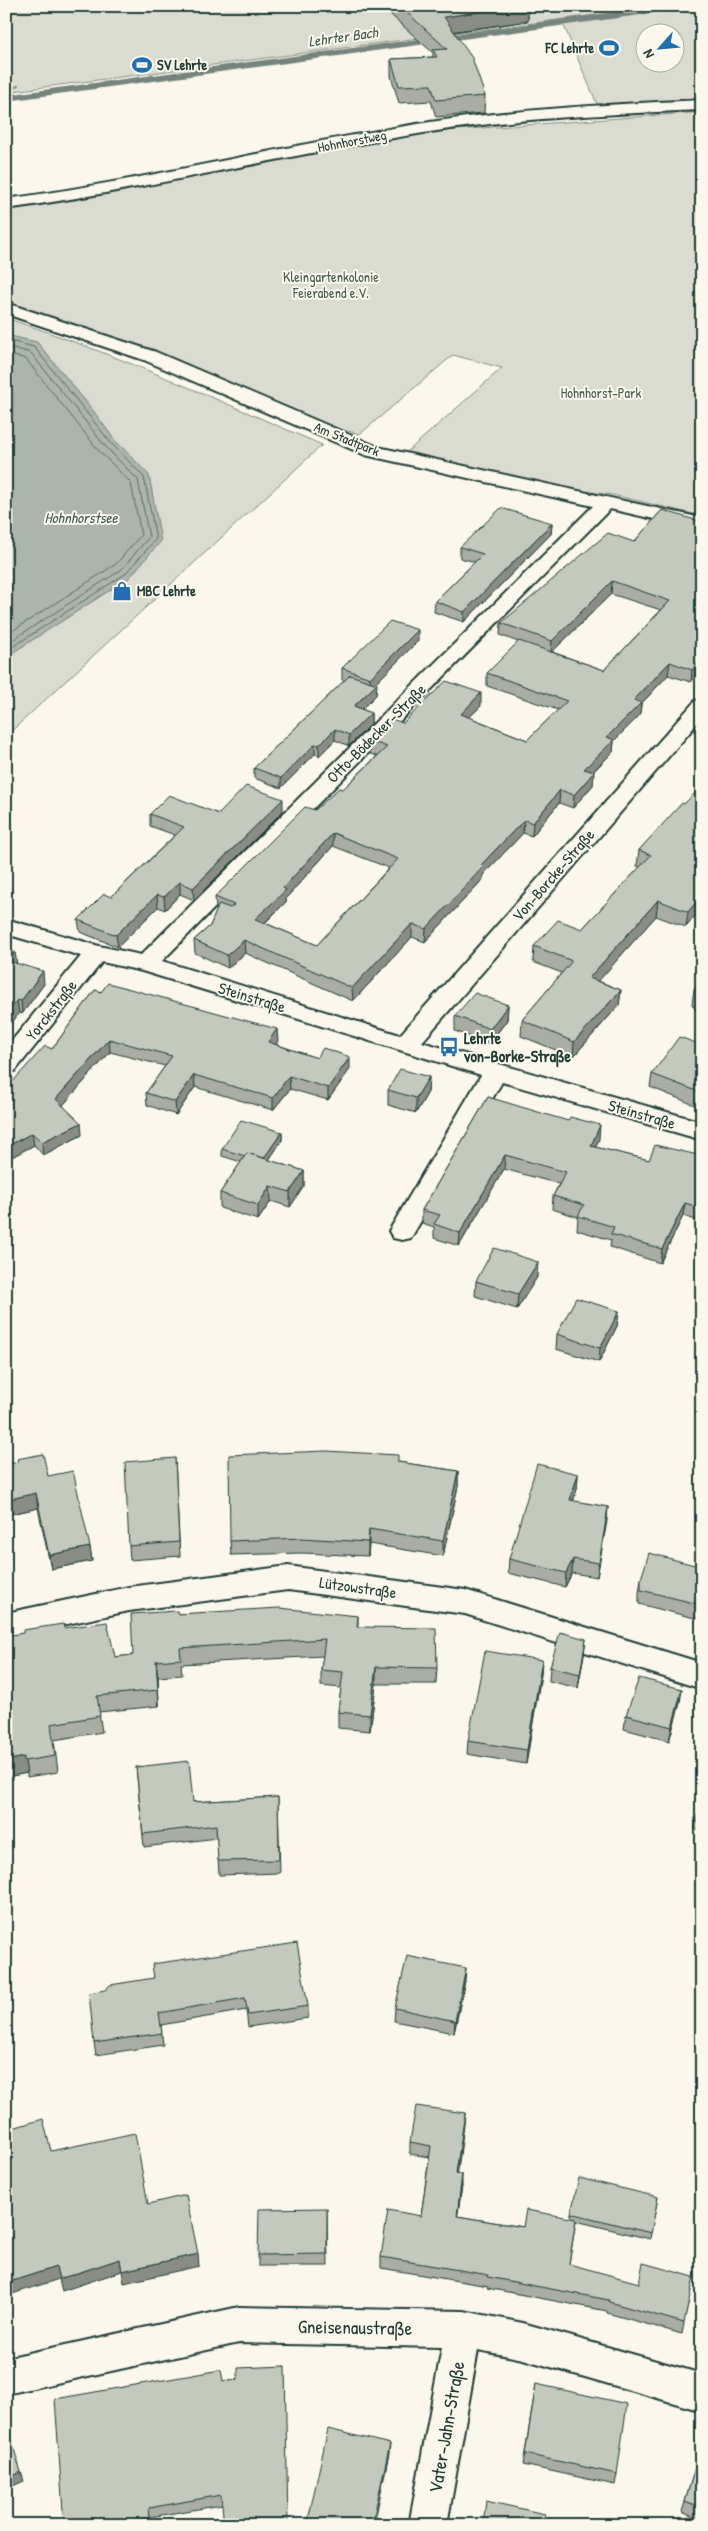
<svg xmlns="http://www.w3.org/2000/svg" width="708" height="2531" font-family="'Patrick Hand',sans-serif">
	<style>
		.green { fill: #dbdcd1; stroke: #7d8c82; fill-rule: evenodd }
		.water { fill: #adb4aa; stroke: #74847b }
		.lines { fill: none; stroke-linecap: round; stroke-linejoin: round }
		.shore { stroke: #586d63; stroke-width: 1 }
		.stream { stroke: #74847b; stroke-width: 6 }
		.minor-casing { stroke: #1f3d34; stroke-width: 4 }
		.minor { fill: #fbf7ec; fill-rule: evenodd }
		.wall { fill: #a9ada3; stroke: #1f3d34; fill-rule: evenodd }
		.shaded-wall { fill: #898d85; stroke: #1f3d34 }
		.building { fill: #c4c9be; stroke: #1f3d34; fill-rule: evenodd }
		.labels { text-anchor: middle; stroke-width: 4; stroke-linejoin: round; paint-order: stroke }
		.far-poi-label { font-size: 14px; font-weight: bold; fill: #1f3d34; stroke: #fbf7ec; text-anchor: start }
		.far-street-label { font-size: 14px; fill: #1f3d34; stroke: #fbf7ec }
		.far-park-label { font-size: 14px; fill: #455d53; stroke: #fbf7ec }
		.far-water-label { font-size: 15px; font-style: italic; fill: #425b52; stroke: #fbf7ec }
		.street-label { font-size: 16px; fill: #1f3d34; stroke: #fbf7ec }
		.poi-label { font-size: 16px; font-weight: bold; fill: #1f3d34; stroke: #fbf7ec; text-anchor: start }
		.near-street-label { font-size: 19px; fill: #1f3d34; stroke: #fbf7ec }
	</style>
	<rect width="100%" height="100%" fill="#fbf7ec"/>
	<filter id="ink" filterUnits="userSpaceOnUse"><feTurbulence type="fractalNoise" baseFrequency=".02" numOctaves="2"/><feDisplacementMap in="SourceGraphic" scale="10" xChannelSelector="R" yChannelSelector="G"/><feConvolveMatrix kernelMatrix="1 2 1 2 8 2 1 2 1" color-interpolation-filters="sRGB"/></filter>
	<g filter="url(#ink)">
		<g class="green">
			<polygon points="6,6 664,6 6,92 19,85 6,90"/>
			<path d="M683 6H702V101L598 106 563 24ZM646 32H676V62H646Z"/>
			<polygon points="702,112 702,516 613,495 474,477 399,459 502,368 453,355 360,434 327,426 6,306 6,208 99,194 428,132"/>
			<path d="M6 318C114 353 218 400 322 445L6 736Z"/>
		</g>
		<polygon class="water" points="6,335 37,342 92,409 114,439 149,475 161,541 129,578 6,657"/>
		<g class="lines">
			<g class="shore">
				<polyline points="6,340 34,347 111,443 144,477 156,539 125,574 6,651"/>
				<polyline points="6,346 31,353 105,446 138,480 149,537 121,570 6,644"/>
				<polyline points="6,354 26,359 99,451 131,483 141,535 116,564 6,635"/>
			</g>
			<polyline class="stream" points="6,98 684,6"/>
			<defs>
				<g id="minor">
					<path d="M702 100V110C611 114 520 118 430 132 288 154 149 189 6 209V199C149 180 288 144 430 122 520 109 611 104 702 100Z"/>
					<polygon points="6,303 156,352 378,447 702,518 702,530 610,509 162,961 400,1035 695,701 702,699 702,718 422,1042 702,1122 702,1140 502,1082 411,1238 402,1240 393,1238 389,1231 481,1075 142,971 102,962 15,1071 6,1073 6,1048 81,956 6,934 6,919 99,946 141,955 593,506 365,455 144,360 6,314"/>
					<polygon points="288,1566 465,1590 702,1663 702,1689 465,1614 288,1590 129,1611 6,1637 6,1613 129,1587"/>
					<polygon points="239,2307 464,2311 523,2323 702,2374 702,2411 523,2359 478,2350 447,2525 409,2525 442,2347 239,2343 6,2394 6,2358"/>
				</g>
			</defs>
			<use href="#minor" class="minor-casing"/>
			<use href="#minor" class="minor"/>
		</g>
		<g class="wall">
			<polygon points="391,6 528,6 528,21 454,32 485,96 484,113 436,117 431,101 399,103 391,76 391,59 433,57 433,53 391,15"/>
			<path d="M662 510 702 669 691 682 668 675 641 704 640 715 614 741 613 752 593 772V785L573 808 559 803 532 836 523 833 483 875V879L425 942 412 937 353 1001 245 953 228 968 195 953 194 940 210 926 217 910 216 909 215 897 315 810 343 789 377 756 370 754V741L403 723 481 706 469 717 527 740 558 710 487 686V673L518 642 500 635 501 623 634 542ZM611 594 661 610 604 670 552 652ZM333 846 389 868 317 945 265 923 286 902V898Z"/>
			<polygon points="552,523 551,534 464,622 434,612 435,601 475,562 460,558 460,547"/>
			<polygon points="418,641 375,684 376,695 362,709 371,713 371,724 349,746 335,740 319,756 315,754 281,788 254,778 254,768 345,680 342,680 342,668"/>
			<polygon points="702,786 702,911 700,910 686,927 656,916 598,981 621,990 619,1005 573,1057 521,1036 522,1020 562,973 533,962 534,946 582,929 640,867 637,866 639,850"/>
			<polygon points="283,811 194,900 180,894 165,910 158,907 118,947 80,932 78,920 111,897 175,835 150,826 150,814 219,814"/>
			<polygon points="6,950 17,964 44,984 22,1014 19,1013 11,1024 6,1022"/>
			<polygon points="702,988 702,1020 692,1004 694,989"/>
			<polygon points="95,990 278,1041 275,1044 350,1069 328,1100 290,1089 273,1110 195,1087 176,1115 147,1105 146,1093 165,1066 110,1052 63,1105 82,1135 43,1155 34,1145 6,1160 6,1089 52,1049"/>
			<polygon points="508,1005 507,1020 489,1044 455,1031 455,1016"/>
			<polygon points="702,1045 702,1108 650,1087 652,1074"/>
			<polygon points="429,1077 428,1092 416,1113 388,1105 388,1090"/>
			<polygon points="488,1097 599,1139 595,1147 649,1160 702,1156 702,1222 683,1216 660,1263 610,1247 611,1240 577,1230 578,1217 552,1209 553,1196 559,1184 504,1169 459,1246 434,1238 434,1227 422,1223 422,1210"/>
			<polygon points="282,1132 282,1140 269,1160 304,1171 304,1186 290,1207 271,1201 258,1220 220,1208 220,1193 241,1162 222,1156 222,1149"/>
			<polygon points="537,1277 517,1309 475,1296 476,1281"/>
			<polygon points="619,1311 617,1326 599,1362 556,1349 557,1334"/>
			<polygon points="175,1458 180,1556 130,1560 129,1546"/>
			<polygon points="398,1462 458,1471 458,1486 443,1556 369,1544 368,1556 302,1553 231,1555 230,1541"/>
			<polygon points="6,1465 48,1476 90,1547 92,1561 51,1569 38,1508 6,1515"/>
			<polygon points="578,1474 577,1489 573,1501 608,1507 597,1577 572,1573 565,1587 508,1573 509,1559"/>
			<polygon points="702,1567 702,1620 639,1604 639,1593 641,1579"/>
			<polygon points="178,1614 358,1616 358,1627 437,1668 436,1684 376,1684 370,1731 338,1728 338,1712 341,1688 321,1686 321,1670 323,1656 181,1664 182,1675 158,1677 159,1706 99,1712 102,1732 54,1740 58,1772 27,1777 27,1773 6,1777 64,1628 115,1657 133,1655"/>
			<polygon points="584,1654 578,1688 549,1681 550,1667"/>
			<polygon points="542,1660 541,1674 526,1764 467,1754 468,1741"/>
			<polygon points="680,1703 669,1741 624,1729 626,1715"/>
			<polygon points="136,1767 193,1802 278,1797 280,1873 219,1875 217,1838 144,1847"/>
			<polygon points="702,1805 702,1832 695,1829 697,1816"/>
			<polygon points="154,1978 308,2006 308,2018 248,2027 246,2010 161,2025 163,2045 96,2055 94,2043 105,1990"/>
			<polygon points="465,1981 454,2033 394,2021 395,2008"/>
			<polygon points="465,2113 457,2173 462,2186 457,2216 523,2227 571,2218 571,2213 658,2197 650,2239 576,2221 569,2264 684,2323 682,2334 607,2313 607,2311 487,2288 488,2286 381,2268 381,2257 421,2216 429,2157 410,2154 410,2142"/>
			<polygon points="327,2208 328,2266 258,2266 258,2255"/>
			<polygon points="285,2366 222,2505 150,2517 151,2525 64,2525 223,2381 238,2379"/>
			<polygon points="536,2384 617,2474 615,2485 523,2465"/>
			<polygon points="702,2444 702,2521 682,2512"/>
		</g>
		<g class="shaded-wall">
			<polygon points="517,6 528,6 528,21 443,33 444,17"/>
			<polygon points="552,523 551,534 464,622 464,612"/>
			<polygon points="612,581 611,594 551,653 552,641"/>
			<polygon points="418,630 418,641 370,689 370,678"/>
			<polygon points="702,658 702,669 691,682 692,670"/>
			<polygon points="670,662 668,675 641,704 640,715 614,741 613,752 583,781 584,769 607,737 634,700"/>
			<polygon points="377,684 376,695 354,717 354,706"/>
			<polygon points="481,693 481,706 460,726 461,714"/>
			<polygon points="371,713 371,724 349,746 349,735"/>
			<polygon points="335,729 335,740 319,756 319,745"/>
			<polygon points="315,744 315,754 281,788 281,778"/>
			<polygon points="594,772 593,785 573,808 574,795"/>
			<polygon points="560,790 559,803 532,836 533,823"/>
			<polygon points="283,799 283,811 194,900 193,888"/>
			<polygon points="524,820 523,833 483,875 483,879 425,942 426,929 481,865"/>
			<polygon points="333,833 333,846 286,898 286,902 255,932 255,919"/>
			<polygon points="180,882 180,894 165,910 164,897"/>
			<polygon points="157,895 158,907 118,947 116,935"/>
			<polygon points="702,895 700,910 686,927 688,912"/>
			<polygon points="658,900 656,916 588,993 589,978"/>
			<polygon points="412,924 412,937 353,1001 352,988"/>
			<polygon points="244,940 245,953 228,968 227,955"/>
			<polygon points="15,952 17,965 8,961"/>
			<polygon points="43,971 44,984 22,1014 21,1001"/>
			<polygon points="621,990 619,1005 573,1057 574,1042"/>
			<polygon points="17,1000 19,1013 11,1024 9,1011"/>
			<polygon points="508,1005 507,1020 489,1044 490,1029"/>
			<polygon points="277,1029 278,1041 269,1055 268,1042"/>
			<polygon points="109,1039 110,1052 58,1111 56,1099"/>
			<polygon points="350,1057 350,1069 328,1100 328,1088"/>
			<polygon points="194,1075 195,1087 176,1115 175,1102"/>
			<polygon points="289,1076 290,1089 273,1110 273,1098"/>
			<polygon points="429,1077 428,1092 416,1113 416,1098"/>
			<polygon points="81,1123 82,1135 43,1155 42,1142"/>
			<polygon points="600,1125 599,1139 589,1160 591,1146"/>
			<polygon points="282,1132 282,1140 263,1169 262,1161"/>
			<polygon points="32,1133 34,1145 6,1160 6,1147"/>
			<polygon points="505,1155 504,1169 459,1246 460,1233"/>
			<polygon points="304,1171 304,1186 290,1207 290,1192"/>
			<polygon points="270,1186 271,1201 258,1220 258,1205"/>
			<polygon points="685,1203 683,1216 660,1263 662,1249"/>
			<polygon points="538,1262 537,1277 517,1309 518,1294"/>
			<polygon points="619,1311 617,1326 599,1362 600,1348"/>
			<polygon points="458,1471 458,1486 443,1556 443,1541"/>
			<polygon points="578,1474 577,1489 569,1515 570,1500"/>
			<polygon points="36,1493 38,1508 6,1515 6,1500"/>
			<polygon points="608,1507 607,1521 597,1577 599,1563"/>
			<polygon points="369,1529 369,1544 368,1556 368,1542"/>
			<polygon points="90,1547 92,1561 51,1569 49,1555"/>
			<polygon points="573,1559 572,1573 565,1587 566,1573"/>
			<polygon points="586,1639 584,1654 578,1688 580,1674"/>
			<polygon points="542,1660 541,1674 526,1764 527,1750"/>
			<polygon points="156,1661 158,1677 159,1706 158,1690"/>
			<polygon points="376,1667 376,1684 370,1731 370,1715"/>
			<polygon points="682,1689 680,1703 669,1741 672,1727"/>
			<polygon points="24,1757 27,1773 6,1777 6,1761"/>
			<polygon points="466,1968 465,1981 454,2033 455,2021"/>
			<polygon points="465,2113 464,2125 456,2185 456,2173"/>
			<polygon points="462,2174 462,2186 456,2227 457,2216"/>
			<polygon points="198,2254 199,2266 124,2283 122,2271"/>
			<polygon points="120,2259 122,2271 62,2291 59,2279"/>
			<polygon points="56,2267 59,2279 6,2296 6,2283"/>
			<polygon points="390,2444 389,2454 374,2525 372,2525"/>
			<polygon points="21,2472 24,2481 6,2489 6,2479"/>
		</g>
		<g class="building">
			<polygon points="400,6 517,6 444,17 472,58 485,96 436,100 431,85 399,86 391,59 437,57 433,50 447,49"/>
			<polygon points="501,508 552,523 464,612 435,601 483,554 460,547"/>
			<path d="M662 510 702 522V658L692 670 670 662 634 700 641 703 607 737 614 740 584 769 594 772 574 795 560 790 533 823 524 820 481 865 484 866 426 929 412 924 352 988 244 940 227 955 194 940 210 926 219 904 230 908 234 905 215 897 305 807 315 810 339 788 343 789 387 747 370 741 392 719 403 723 446 681 481 693 461 714 527 740 567 701 487 673 519 641 604 670 670 601 612 581 552 641 501 623 608 533 634 542ZM333 833 398 859 317 945 255 919 286 890 283 888Z"/>
			<polygon points="390,621 418,630 370,678 342,668"/>
			<polygon points="350,675 377,684 354,706 371,713 349,735 335,729 319,745 315,744 281,778 254,768"/>
			<polygon points="246,786 283,799 193,888 180,882 164,897 157,895 116,935 78,920 104,894 111,897 184,827 150,814 169,795 219,814"/>
			<polygon points="702,786 702,895 688,912 658,900 589,978 621,990 574,1042 522,1020 572,961 534,946 558,920 582,929 651,855 639,850 682,803 684,804"/>
			<polygon points="6,950 15,952 8,961 43,971 21,1001 17,1000 9,1011 6,1010"/>
			<polygon points="108,983 277,1029 268,1042 317,1058 323,1048 350,1057 328,1088 289,1076 273,1098 194,1075 175,1102 146,1093 172,1056 109,1039 56,1099 81,1123 42,1142 32,1133 6,1147 6,1089 45,1046 52,1049 95,990 101,992"/>
			<polygon points="702,988 702,1002 694,989"/>
			<polygon points="475,993 508,1005 490,1029 455,1016"/>
			<polygon points="679,1037 702,1045 702,1093 652,1074"/>
			<polygon points="400,1069 429,1077 416,1098 388,1090"/>
			<polygon points="488,1097 568,1121 570,1117 600,1125 591,1146 649,1160 655,1145 702,1156 702,1208 685,1203 662,1249 611,1234 614,1227 578,1216 584,1205 553,1196 566,1172 505,1155 460,1233 434,1224 440,1215 422,1210"/>
			<polygon points="241,1120 282,1132 264,1158 247,1153 245,1156 222,1149"/>
			<polygon points="247,1153 304,1171 290,1192 270,1186 258,1205 220,1193"/>
			<polygon points="494,1248 538,1262 518,1294 476,1281"/>
			<polygon points="576,1298 619,1311 600,1348 557,1334"/>
			<polygon points="326,1451 398,1455 398,1462 458,1471 443,1541 369,1529 368,1542 301,1538 230,1541 229,1455"/>
			<polygon points="43,1454 48,1476 73,1471 90,1547 49,1555 36,1493 6,1500 6,1465 18,1462 17,1459"/>
			<polygon points="175,1458 179,1542 129,1546 125,1462"/>
			<polygon points="537,1464 578,1474 570,1500 608,1507 599,1563 573,1559 566,1573 509,1559"/>
			<polygon points="649,1553 702,1567 702,1605 641,1590 641,1579"/>
			<polygon points="279,1608 358,1616 357,1627 436,1628 437,1668 376,1667 370,1715 338,1712 343,1672 321,1670 325,1639 180,1648 181,1659 156,1661 158,1690 97,1696 100,1716 51,1724 55,1756 24,1761 24,1757 6,1761 6,1636 23,1633 23,1630 63,1624 64,1628 107,1622 115,1657 133,1655 131,1614 177,1611 178,1614"/>
			<polygon points="560,1632 586,1639 580,1674 550,1667"/>
			<polygon points="485,1651 542,1660 527,1750 468,1741"/>
			<polygon points="639,1678 682,1689 672,1727 626,1715"/>
			<polygon points="189,1761 193,1802 278,1797 279,1860 218,1861 216,1825 143,1834 136,1767"/>
			<polygon points="702,1805 702,1818 697,1816"/>
			<polygon points="297,1943 308,2006 248,2015 245,1998 159,2013 162,2033 94,2043 89,1993 105,1990 110,1985 154,1978 152,1964"/>
			<polygon points="407,1956 466,1968 455,2021 395,2008"/>
			<polygon points="416,2106 465,2113 456,2173 462,2174 457,2216 523,2227 526,2210 576,2219 569,2264 639,2283 643,2263 694,2277 684,2323 609,2302 609,2300 488,2277 489,2275 381,2257 388,2210 421,2216 431,2146 410,2142"/>
			<polygon points="43,2119 51,2151 135,2133 148,2204 186,2195 198,2254 122,2271 120,2259 59,2279 56,2267 6,2283 6,2130"/>
			<polygon points="579,2178 658,2197 651,2233 571,2213"/>
			<polygon points="327,2208 327,2254 258,2255 259,2209"/>
			<polygon points="285,2366 288,2525 224,2525 221,2495 149,2508 150,2518 125,2522 125,2525 64,2525 55,2399 221,2370 223,2381 238,2379 238,2368"/>
			<polygon points="536,2384 627,2404 617,2474 525,2454"/>
			<polygon points="6,2423 21,2472 6,2479"/>
			<polygon points="328,2429 390,2444 372,2525 307,2525"/>
			<polygon points="702,2444 702,2509 685,2502"/>
			<polygon points="486,2501 545,2514 543,2525 483,2525"/>
		</g>
	</g>
	<defs>
		<symbol id="stadium-bare" viewBox="-9 -9 18 18"><path d="M0-5a6.5 5 0 1 0 0 10a6.5 5 0 1 0 0-10ZM-3.5-1.8h7v3.6h-7Z" fill="#1f6fb2" stroke="#fbf7ec" stroke-width="2.5" paint-order="stroke"/></symbol>
		<symbol id="shop-bare" viewBox="-9 -9 18 18"><path d="M-5-2.5h2.3a2.7 3.5 0 0 1 5.4 0H5L5.5 6h-11ZM-1.5-2.5h3a1.5 2.3 0 0 0-3 0Z" fill="#1f6fb2" stroke="#fbf7ec" stroke-width="2.5" paint-order="stroke"/></symbol>
		<symbol id="bus-bare" viewBox="-9 -9 18 18"><path d="M-5-6H5V4H4V6H2V4H-2V6H-4V4H-5ZM-3.5-4V0h7V-4ZM-3.5 1.2v1.5H-2V1.2ZM2 1.2v1.5H3.5V1.2Z" fill="#1f6fb2" stroke="#fbf7ec" stroke-width="2.5" paint-order="stroke"/></symbol>
	</defs>
	<g fill-rule="evenodd">
		<use href="#stadium-bare" x="595" y="34" width="28" height="28"/>
		<use href="#stadium-bare" x="128" y="51" width="28" height="28"/>
		<use href="#shop-bare" x="108" y="577" width="28" height="28"/>
		<use href="#bus-bare" x="435" y="1033" width="28" height="28"/>
	</g>
	<g class="labels">
		<g class="far-poi-label">
			<text x="594" y="53" text-anchor="end">FC Lehrte</text>
			<text x="157" y="70">SV Lehrte</text>
			<text x="137" y="596">MBC Lehrte</text>
		</g>
		<g class="far-street-label">
			<text transform="translate(352 141) rotate(-11)" y="5">Hohnhorstweg</text>
			<text transform="translate(347 439) rotate(22)" y="5">Am Stadtpark</text>
		</g>
		<g class="far-park-label">
			<text x="331" y="282">Kleingartenkolonie<tspan x="331" dy="16">Feierabend e.V.</tspan></text>
			<text x="601" y="398">Hohnhorst-Park</text>
		</g>
		<g class="far-water-label">
			<text transform="translate(343 37) rotate(-8)" y="5">Lehrter Bach</text>
			<text x="81" y="523">Hohnhorstsee</text>
		</g>
		<g class="street-label">
			<text transform="translate(376 733) rotate(-45)" y="6">Otto-Bödecker-Straße</text>
			<text transform="translate(553 875) rotate(-49)" y="6">Von-Borcke-Straße</text>
			<text transform="translate(252 997) rotate(17)" y="6">Steinstraße</text>
			<text transform="translate(51 1010) rotate(-52)" y="6">Yorckstraße</text>
			<text transform="translate(642 1114) rotate(16)" y="6">Steinstraße</text>
			<text transform="translate(358 1587) rotate(8)" y="6">Lützowstraße</text>
		</g>
		<g class="poi-label">
			<text x="464" y="1044">Lehrte<tspan x="464" dy="18">von-Borke-Straße</tspan></text>
		</g>
		<g class="near-street-label">
			<text transform="translate(355 2327) rotate(1)" y="7">Gneisenaustraße</text>
			<text transform="translate(446 2427) rotate(-80)" y="7">Vater-Jahn-Straße</text>
		</g>
	</g>
	<rect width="708" height="2531" fill="none" stroke="#fbf7ec" stroke-width="25"/>
	<rect x="12" y="12" width="683" height="2506" fill="none" stroke="#1f3d34" stroke-width="2" filter="url(#ink)"/>
	<g transform="translate(660 48) rotate(243)"><circle r="24" fill="#fbf7ec" stroke="#a3ada2"/>
	<path d="M0-4L9 19L0 12L-9 19Z" fill="#1f6fb2"/>
	<text y="-8" font-size="14" font-weight="bold" text-anchor="middle" fill="#1f3d34">N</text>
	</g>
</svg>
